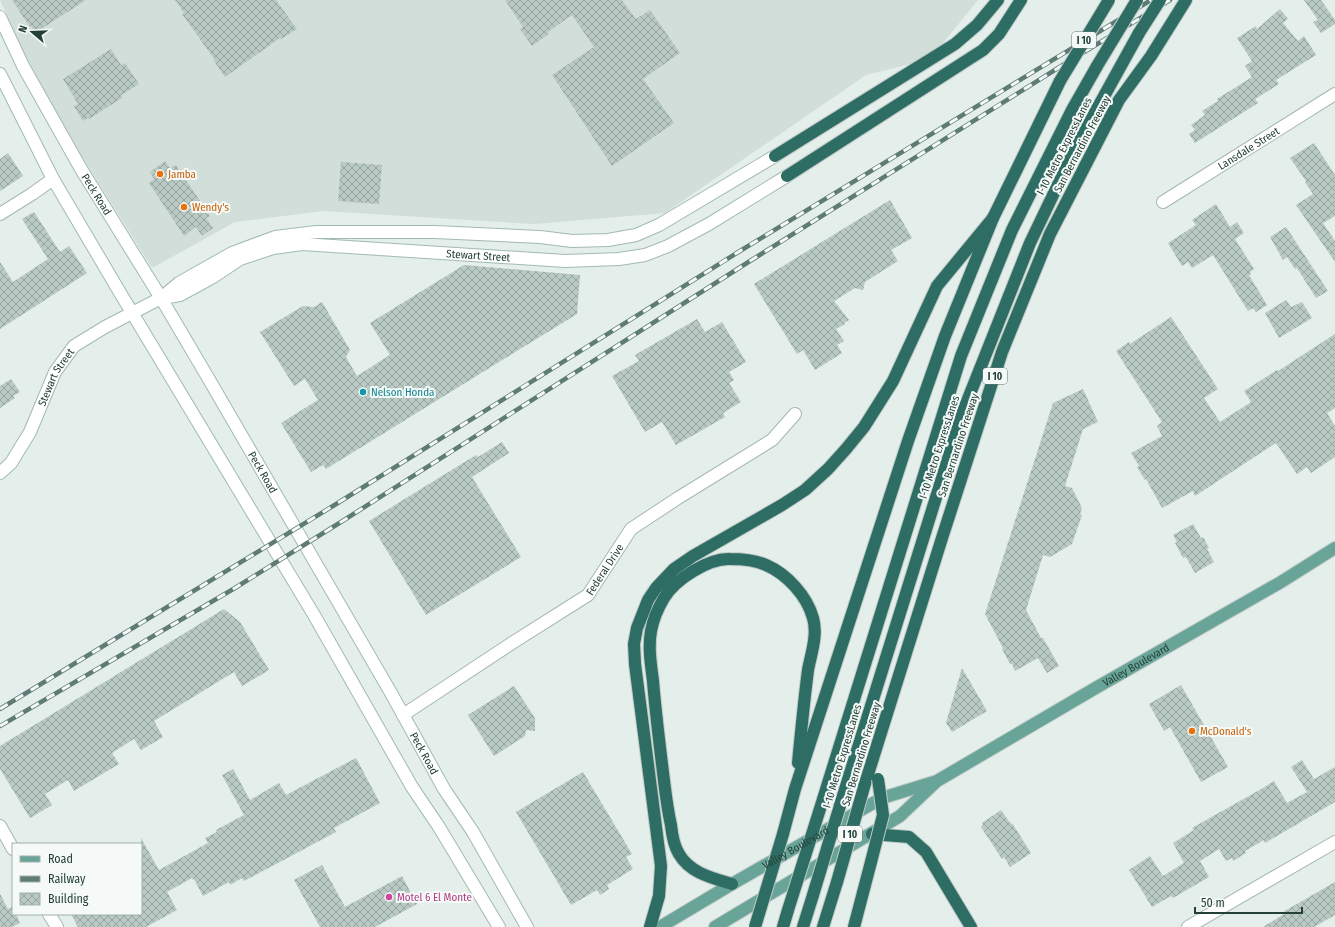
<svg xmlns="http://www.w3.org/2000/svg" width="1335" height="927" font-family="'Fira Sans Condensed',sans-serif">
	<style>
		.built { fill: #d2ded9 }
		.building { fill: url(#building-cross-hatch) }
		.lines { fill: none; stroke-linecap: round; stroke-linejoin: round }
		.street-casing { stroke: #a6b6b1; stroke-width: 14 }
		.secondary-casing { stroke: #a2bab2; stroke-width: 14 }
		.primary-casing { stroke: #c1cac8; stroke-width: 14 }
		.highway-casing { stroke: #c1cac8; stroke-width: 14 }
		.street { stroke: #fff; stroke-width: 12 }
		.secondary { stroke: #fff; stroke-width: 12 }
		.primary { stroke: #68a497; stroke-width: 12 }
		.highway { stroke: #2e6d63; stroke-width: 12 }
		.rail-casing { stroke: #5e7b75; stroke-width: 4.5 }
		.rail { stroke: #f5faf8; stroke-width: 3; stroke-dasharray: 9; stroke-linecap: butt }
		.highway-bridge-casing { stroke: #c1cac8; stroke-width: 14; stroke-linecap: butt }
		.highway-bridge { stroke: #2e6d63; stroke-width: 12 }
		.food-dot { fill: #e8710a; stroke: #f5faf8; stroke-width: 1.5 }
		.culture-dot { fill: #0f9aa8; stroke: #f5faf8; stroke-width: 1.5 }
		.hotel-dot { fill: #d1479c; stroke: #f5faf8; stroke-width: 1.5 }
		.labels { text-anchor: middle; stroke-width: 4; stroke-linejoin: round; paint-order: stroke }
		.shield { fill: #f5faf8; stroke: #627872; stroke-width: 1 }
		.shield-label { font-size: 10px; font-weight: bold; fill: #234039 }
		.street-label { font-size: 11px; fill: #234039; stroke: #f5faf8 }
		.food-label { font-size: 11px; fill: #c56008; stroke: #f5faf8; text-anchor: start }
		.culture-label { font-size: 11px; fill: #0d838f; stroke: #f5faf8; text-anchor: start }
		.hotel-label { font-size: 11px; fill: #b23c85; stroke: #f5faf8; text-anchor: start }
	</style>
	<defs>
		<pattern id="building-cross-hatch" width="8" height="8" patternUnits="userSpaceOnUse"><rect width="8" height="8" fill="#b9c9c3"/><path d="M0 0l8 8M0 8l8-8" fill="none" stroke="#96a59f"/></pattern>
	</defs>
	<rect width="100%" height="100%" fill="#e4eeea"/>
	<polygon class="built" points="0,0 978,0 930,59 866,75 665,213 534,224 323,211 235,222 152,268 44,96"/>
	<g class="building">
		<polygon points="12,0 86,0 35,33 31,26 30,27"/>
		<polygon points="175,0 276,0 297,29 281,39 280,38 225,77 214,61 215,60 182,14 184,13"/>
		<polygon points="505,0 622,0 636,19 650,10 680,53 643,79 674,123 612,166 552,75 594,47 572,15 548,32 549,34 532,46 520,29 523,27"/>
		<polygon points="1304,0 1321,0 1335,20 1335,24 1321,33 1313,22 1318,20"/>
		<polygon points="1280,9 1288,19 1283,23 1298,41 1304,36 1316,55 1276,80 1279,84 1255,99 1258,103 1195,143 1189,134 1195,130 1191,125 1205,115 1202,111 1218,101 1217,99 1252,77 1245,66 1252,61 1237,38 1256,26 1257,29"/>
		<polygon points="111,49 121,65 125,63 139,84 120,96 122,98 89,119 88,118 83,121 74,106 78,104 63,79"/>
		<polygon points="1314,143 1335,175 1335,216 1323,223 1335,241 1335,262 1296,205 1313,194 1305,182 1306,181 1290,158"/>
		<polygon points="8,153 23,176 0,191 0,159"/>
		<polygon points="165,161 170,168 176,165 210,216 206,218 213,228 202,236 196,227 184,236 149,183 154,179 150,172"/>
		<polygon points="341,162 382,165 379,204 338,201"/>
		<polygon points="890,200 912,238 891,250 898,261 865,282 863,290 855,288 834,301 849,320 844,323 845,324 836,329 844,341 837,345 842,353 815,370 803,350 797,354 754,284"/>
		<polygon points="1216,204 1230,227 1237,222 1244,233 1235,239 1254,269 1250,272 1251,274 1249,275 1267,305 1256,312 1253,308 1248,311 1213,255 1192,268 1188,262 1182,266 1168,243 1196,225 1192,220"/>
		<polygon points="34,212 60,252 69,246 87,273 0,329 0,262 13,282 48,259 22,219"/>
		<polygon points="1286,227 1328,291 1316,298 1297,268 1295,269 1287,257 1283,260 1270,237"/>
		<polygon points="464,265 580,275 577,314 326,469 323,465 311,472 281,423 318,400 305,379 294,386 260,332 303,306 314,307 322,302 350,350 346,357 357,376 390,355 370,323"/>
		<polygon points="1286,300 1291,307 1302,302 1312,318 1279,338 1265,313"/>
		<polygon points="1171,317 1218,389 1204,398 1220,422 1251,402 1244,391 1277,370 1278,371 1335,334 1335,408 1327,413 1335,426 1335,457 1311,473 1307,467 1297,474 1276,443 1195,496 1193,491 1162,508 1146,479 1145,480 1137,467 1139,466 1131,453 1162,436 1157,426 1162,422 1116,351 1129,342 1130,344"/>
		<polygon points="697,319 705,332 722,322 746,362 729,372 734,380 729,383 741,402 723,413 725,417 676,445 662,422 645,432 612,376 639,361 635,355"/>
		<polygon points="11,379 20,392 13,396 15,398 0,408 0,386"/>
		<polygon points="1083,389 1098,422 1083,429 1065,486 1072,488 1082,508 1080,514 1082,515 1072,544 1050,557 1043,555 1026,610 1041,638 1043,638 1059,666 1047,673 1038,658 1015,671 1012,664 1010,664 1002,649 1003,648 985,614 1053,403"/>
		<polygon points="502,442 509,453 472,477 521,557 426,615 369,521 476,455 478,457"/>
		<polygon points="1193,524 1201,538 1203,537 1209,548 1207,549 1214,562 1195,573 1186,557 1183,558 1175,543 1177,542 1173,535"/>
		<polygon points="224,609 240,622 269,670 242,686 234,672 154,721 163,737 141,750 134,739 112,753 119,764 74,791 68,780 45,794 52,805 30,818 0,769 0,746"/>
		<polygon points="962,668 987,711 952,732 946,723"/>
		<polygon points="1181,685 1228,767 1201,782 1170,727 1164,731 1149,704"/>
		<polygon points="514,686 535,718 535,731 526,730 525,736 494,756 468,715"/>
		<polygon points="356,758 380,803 334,828 336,832 244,881 242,878 230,885 229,882 203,896 194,879 193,880 192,878 167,892 177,910 146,927 78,927 71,914 141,914 141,838 159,870 208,843 205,838 217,832 216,830 244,815 222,775 233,769 250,800 279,783 286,795"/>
		<polygon points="1302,760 1314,779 1335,767 1335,802 1265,843 1264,840 1245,851 1246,853 1233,861 1232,858 1226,861 1219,849 1200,861 1209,877 1173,898 1171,896 1152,907 1129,870 1150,856 1163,876 1184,863 1173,843 1194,830 1192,828 1263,788 1274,781 1287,803 1307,792 1291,767"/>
		<polygon points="583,772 632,854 626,857 633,869 607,885 609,889 600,895 597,890 571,905 516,812"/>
		<polygon points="1001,810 1011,824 1012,823 1031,853 1010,867 1004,857 1002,859 981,827 983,825 982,823"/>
		<polygon points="322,865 345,907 402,876 417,904 375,927 320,927 294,880"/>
		<polygon points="1335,882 1335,915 1314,927 1263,927 1284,914 1283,912"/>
		<polygon points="0,894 8,909 12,907 13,914 16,914 20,923 12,927 0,927"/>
	</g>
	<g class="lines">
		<defs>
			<g id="street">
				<path id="s1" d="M1163 202 1335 94"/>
				<polyline points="0,214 32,194 53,179"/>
				<path id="s2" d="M403 715 512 643 588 595 631 529 678 498 772 440 795 414"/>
				<polyline points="0,826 13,849"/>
				<polyline points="49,914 57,927"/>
				<polyline points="1188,927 1335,842"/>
			</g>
			<g id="secondary">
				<path id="s3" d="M0 17 23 66 81 169 161 298 207 376 391 693 444 789 473 832 527 927"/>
				<polyline points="0,74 53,179 119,291 314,615 412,787 439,827 499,927"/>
				<path id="s4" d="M162 298 180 295 213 277 240 259 273 248 302 244 565 261 619 259 645 255 668 246 709 224 787 176"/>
				<path id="s5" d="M0 473 11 463 30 432 55 372 74 346 105 327 161 298 179 283 232 253 275 237 316 232H435L540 237 572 241 608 240 636 235 659 225 775 156"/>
			</g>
			<g id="primary">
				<path id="s6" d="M660 927 732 884 882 798 934 782"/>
				<path id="s7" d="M715 927 900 816 937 781 1099 686 1281 582 1335 548"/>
			</g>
			<g id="highway">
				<polyline points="775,156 955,44 977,25 998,0"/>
				<polyline points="787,176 983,50 999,34 1021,0"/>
				<polyline points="864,787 942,538 1002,352 1050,234 1119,100 1151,56 1186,0"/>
				<polyline points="842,799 962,414 1030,243 1077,145 1139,33"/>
				<polyline points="819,812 961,356 1012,230 1072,110 1097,66"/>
				<polyline points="783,834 795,789 908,441 945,336 993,218 1060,81"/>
				<polyline points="872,834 909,837 926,852 971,927"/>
				<path d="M732 884C712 878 690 873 679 854 674 846 672 835 671 825 666 803 664 779 661 756 658 731 655 706 653 681 651 665 648 648 651 631 653 620 658 608 664 598 675 579 709 558 730 559 742 559 755 560 766 565 787 574 807 596 813 618 818 635 811 654 808 670 804 701 801 732 798 763"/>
				<polyline points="650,927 659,896 661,866 635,664 634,644 637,628 648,600 656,588 674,569 693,556 782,505 805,490 828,469 846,449 864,427 893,381 937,286 993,218"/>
				<polyline points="783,927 788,910"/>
				<polyline points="803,927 813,895"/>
				<polyline points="823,927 837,882"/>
				<polyline points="854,927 871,862"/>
			</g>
		</defs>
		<use href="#street" class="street-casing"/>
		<use href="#secondary" class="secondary-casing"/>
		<use href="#primary" class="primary-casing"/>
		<use href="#highway" class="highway-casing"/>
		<use href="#street" class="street"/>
		<use href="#secondary" class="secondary"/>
		<use href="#primary" class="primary"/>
		<use href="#highway" class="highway"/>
		<defs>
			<g id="rail">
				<polyline points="0,709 333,506 740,251 1151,0"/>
				<polyline points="0,726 235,588 341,522 750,261 1066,63 1170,0"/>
			</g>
		</defs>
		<use href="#rail" class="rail-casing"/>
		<use href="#rail" class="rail"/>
		<defs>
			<g id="highway-bridge">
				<polyline points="1139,33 1160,0"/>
				<polyline points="1097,66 1137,0"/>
				<polyline points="1060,81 1109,0"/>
				<polyline points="871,862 883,815 878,779"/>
				<polyline points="837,882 864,787"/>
				<polyline points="813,895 842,799"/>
				<polyline points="788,910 819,812"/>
				<polyline points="755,927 783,834"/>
			</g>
		</defs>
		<use href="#highway-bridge" class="highway-bridge-casing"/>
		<use href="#highway-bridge" class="highway-bridge"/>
	</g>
	<g class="food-dot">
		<circle cx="160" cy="174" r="4"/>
		<circle cx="184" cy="207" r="4"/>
		<circle cx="1192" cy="731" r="4"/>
	</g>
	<circle class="culture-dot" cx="363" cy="392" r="4"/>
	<circle class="hotel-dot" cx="389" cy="897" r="4"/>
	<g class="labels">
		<g class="shield">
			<rect x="1072" y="32" width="24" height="16" rx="3"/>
			<rect x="983" y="368" width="24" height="16" rx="3"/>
			<rect x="838" y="826" width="24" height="16" rx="3"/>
		</g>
		<g class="shield-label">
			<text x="1084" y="44">I 10</text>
			<text x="995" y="380">I 10</text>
			<text x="850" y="838">I 10</text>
		</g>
		<g class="street-label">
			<text transform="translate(1082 144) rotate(-62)" y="4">San Bernardino Freeway</text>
			<text transform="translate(1064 146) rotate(-63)" y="4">I-10 Metro ExpressLanes</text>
			<text dy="4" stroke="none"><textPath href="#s1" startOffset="101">Lansdale Street</textPath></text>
			<text dy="4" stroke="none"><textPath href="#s3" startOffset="202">Peck Road</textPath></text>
			<text dy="4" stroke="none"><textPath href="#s4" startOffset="329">Stewart Street</textPath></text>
			<text dy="4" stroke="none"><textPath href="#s5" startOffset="112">Stewart Street</textPath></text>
			<text transform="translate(958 445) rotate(-72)" y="4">San Bernardino Freeway</text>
			<text transform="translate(939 447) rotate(-72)" y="4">I-10 Metro ExpressLanes</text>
			<text dy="4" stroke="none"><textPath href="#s3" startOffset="526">Peck Road</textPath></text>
			<text dy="4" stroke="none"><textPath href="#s2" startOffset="251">Federal Drive</textPath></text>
			<text dy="4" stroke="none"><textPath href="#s7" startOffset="497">Valley Boulevard</textPath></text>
			<text dy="4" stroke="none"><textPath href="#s3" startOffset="850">Peck Road</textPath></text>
			<text transform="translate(861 754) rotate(-73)" y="4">San Bernardino Freeway</text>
			<text transform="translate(842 756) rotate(-73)" y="4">I-10 Metro ExpressLanes</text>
			<text dy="4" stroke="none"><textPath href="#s6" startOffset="157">Valley Boulevard</textPath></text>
		</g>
		<g class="food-label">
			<text x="168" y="178">Jamba</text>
			<text x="192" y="211">Wendy's</text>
			<text x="1200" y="735">McDonald's</text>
		</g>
		<g class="culture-label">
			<text x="371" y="396">Nelson Honda</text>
		</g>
		<g class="hotel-label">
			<text x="397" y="901">Motel 6 El Monte</text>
		</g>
	</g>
	<rect x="12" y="843" width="130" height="72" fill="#f5faf8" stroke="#a1b0ac"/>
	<rect x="20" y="856" width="20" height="6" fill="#68a497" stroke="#a1b0ac"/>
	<text x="48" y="863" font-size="12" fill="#234039">Road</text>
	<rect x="20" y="876" width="20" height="6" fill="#5e7b75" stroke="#a1b0ac"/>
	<text x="48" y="883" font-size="12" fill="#234039">Railway</text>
	<rect x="20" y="893" width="20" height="12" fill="url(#building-cross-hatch)" stroke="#a1b0ac"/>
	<text x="48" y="903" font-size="12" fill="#234039">Building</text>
	<g transform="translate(32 32) rotate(289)" stroke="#f5faf8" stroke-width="3" paint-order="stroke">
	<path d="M0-3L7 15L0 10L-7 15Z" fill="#234039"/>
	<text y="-6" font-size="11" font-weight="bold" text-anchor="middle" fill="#234039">N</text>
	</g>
	<path d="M1195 907v6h107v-6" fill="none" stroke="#234039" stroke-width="2"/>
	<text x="1201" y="907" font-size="12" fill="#234039" stroke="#f5faf8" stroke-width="3" paint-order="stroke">50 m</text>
</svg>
